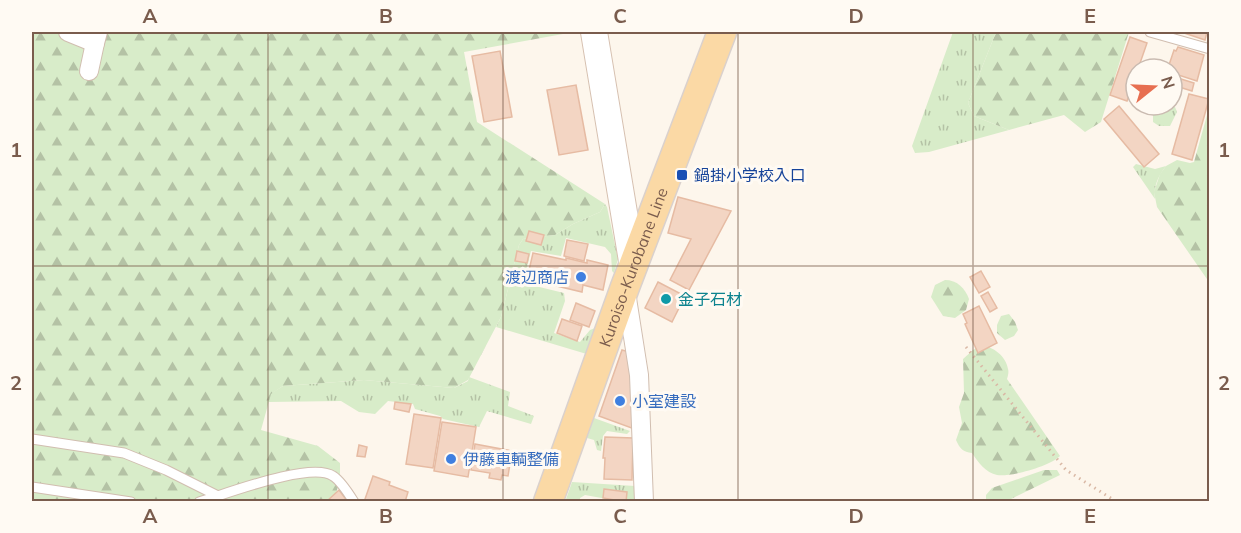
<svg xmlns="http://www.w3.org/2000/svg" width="1241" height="533" font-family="Mulish,'Noto Sans JP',sans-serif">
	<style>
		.grass { fill: url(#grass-tufts) }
		.forest { fill: url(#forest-firs) }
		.building { fill: #f3d5c3; stroke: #e6bba3; stroke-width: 1.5 }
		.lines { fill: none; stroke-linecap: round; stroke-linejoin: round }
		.lane-casing { stroke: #d1beb0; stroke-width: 11 }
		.street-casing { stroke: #d1beb0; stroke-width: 20 }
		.secondary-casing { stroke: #d6c0b0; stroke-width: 28 }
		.primary-casing { stroke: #dad1cd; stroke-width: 31 }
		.path { stroke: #d9b8a5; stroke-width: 3; stroke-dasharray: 1.5 4.5; stroke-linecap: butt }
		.lane { stroke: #fff; stroke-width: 9 }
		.street { stroke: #fff; stroke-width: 18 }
		.secondary { stroke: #fff; stroke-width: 26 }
		.primary { stroke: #fbd9a5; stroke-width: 28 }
		.grid { fill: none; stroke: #7a5c4d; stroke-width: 1.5; stroke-opacity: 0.55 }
		.transit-dot { fill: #1a4fb4; stroke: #fffaf3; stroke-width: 2 }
		.shop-dot { fill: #3f7fe0; stroke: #fffaf3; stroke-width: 2 }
		.culture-dot { fill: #0f9aa8; stroke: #fffaf3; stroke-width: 2 }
		.labels { text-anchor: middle; stroke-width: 6; stroke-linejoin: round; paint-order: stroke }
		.transit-label { font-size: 16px; fill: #164399; stroke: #fffaf3; text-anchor: start }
		.street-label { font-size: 16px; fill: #7a5c4d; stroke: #fffaf3 }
		.shop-label { font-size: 16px; fill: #366cbe; stroke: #fffaf3; text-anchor: start }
		.culture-label { font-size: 16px; fill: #0d838f; stroke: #fffaf3; text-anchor: start }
		.neatline { fill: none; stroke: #7a5c4d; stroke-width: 2 }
		.grid-label { font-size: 20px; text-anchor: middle; font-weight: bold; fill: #7a5c4d }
	</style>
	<defs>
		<pattern id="grass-tufts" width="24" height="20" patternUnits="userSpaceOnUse" patternTransform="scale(1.5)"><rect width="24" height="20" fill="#d8ecc9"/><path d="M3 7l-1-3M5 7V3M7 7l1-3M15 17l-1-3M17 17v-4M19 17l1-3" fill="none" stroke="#b4c2a5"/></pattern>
		<pattern id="forest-firs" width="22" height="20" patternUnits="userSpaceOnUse" patternTransform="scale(1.5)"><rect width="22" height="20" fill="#d8ecc9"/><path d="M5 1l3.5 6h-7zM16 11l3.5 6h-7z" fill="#b4c2a5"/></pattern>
	</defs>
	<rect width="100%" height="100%" fill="#fdf6ec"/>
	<g class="grass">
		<polygon points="953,32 996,32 968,103 974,116 1009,130 929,152 915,153 912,146"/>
		<polygon points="1160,105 1175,107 1177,112 1170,126 1159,126 1153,122 1153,115"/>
		<path d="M1136 164 1155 169 1166 166C1159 175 1153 186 1155 199L1133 167Z"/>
		<polygon points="605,204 607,207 618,259 614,273 612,271 611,254 605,247 566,238 561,256 531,251 523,283 564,293 565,301 554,333 580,342 590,330 600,326 590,355 496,327 501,317 519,245 523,239 555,235 573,224 600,212"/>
		<polygon points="469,377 510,392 508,406 534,416 531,424 487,411 479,427 443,419 440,416 415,409 413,404 388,401 375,414 359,412 341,401 268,402 270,394 283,386 364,380 454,388 468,381"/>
		<polygon points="594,418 630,431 627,434 607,431 603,436 601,451 597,450 594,440 587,438"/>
		<polygon points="572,482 635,486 636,501 618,501 585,495 580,498 580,501 565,502"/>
	</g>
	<g class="forest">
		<polygon points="32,32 574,32 464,52 477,122 605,204 600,212 573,224 555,235 523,239 519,245 501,317 468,380 454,388 364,380 283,386 271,394 261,430 318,446 340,463 340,479 334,501 32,501"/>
		<polygon points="996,32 1129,32 1101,122 1085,132 1064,115 1009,130 974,116 968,103"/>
		<polygon points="1209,108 1209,282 1157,207 1154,192 1160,174 1166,166 1177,160 1190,163 1194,162"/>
		<path d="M945 280C957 280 965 288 969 299L966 310 955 318 943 316 931 297 935 285Z"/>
		<polygon points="1009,314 1015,322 1018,330 1014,336 1005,340 997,333 997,325 1001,316"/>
		<path d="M981 346C993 346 1006 356 1008 369 1009 372 1008 376 1007 379L1060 456C1050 466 1012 477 997 475 986 473 978 462 972 453 963 452 960 449 956 440L962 423 959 407 964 393 963 359 973 350Z"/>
		<polygon points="1044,470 1057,470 1060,475 1007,501 986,501 986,495 992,488"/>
	</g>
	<g class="building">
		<polygon points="1184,32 1207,32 1205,40 1184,33"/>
		<polygon points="1130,37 1147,43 1138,69 1136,69 1136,76 1127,101 1110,95"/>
		<polygon points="1178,47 1204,55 1197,81 1172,73 1171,65 1169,65 1174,50 1176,51"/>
		<polygon points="500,51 512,117 484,122 472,56"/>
		<polygon points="1181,79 1194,83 1192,91 1179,87"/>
		<polygon points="576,85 588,150 559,155 547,90"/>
		<polygon points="1189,94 1209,99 1192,160 1172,154"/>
		<polygon points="1119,106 1159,154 1144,167 1104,119"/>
		<polygon points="678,197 731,211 689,290 670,280 691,239 668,233"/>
		<polygon points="529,231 544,235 541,245 526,241"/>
		<polygon points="567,240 588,244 584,261 564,256"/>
		<polygon points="517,251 529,254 527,263 515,261"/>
		<polygon points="533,253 566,260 566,258 587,263 587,260 608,265 603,290 583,285 582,292 527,279"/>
		<polygon points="981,271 990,287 979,293 970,277"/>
		<polygon points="658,282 685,296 672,322 645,308"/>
		<polygon points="988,292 997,308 990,312 981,296"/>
		<polygon points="576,303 595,311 589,327 570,320"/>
		<polygon points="979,306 997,343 978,353 965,324 967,323 963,314"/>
		<polygon points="562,319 582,326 577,341 557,333"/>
		<polygon points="622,350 633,353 637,430 599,416"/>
		<polygon points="395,402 411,404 409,412 394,409"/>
		<polygon points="414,414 441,418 433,468 406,464"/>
		<polygon points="442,422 476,427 468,477 434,471"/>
		<polygon points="605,437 633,438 632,480 604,479 605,458 603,458"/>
		<polygon points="475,444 512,451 508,476 502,475 501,480 489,478 490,473 471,470"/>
		<polygon points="359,445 367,447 365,457 357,456"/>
		<polygon points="373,476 390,482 389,485 408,492 405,502 364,502"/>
		<polygon points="604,489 627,492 626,502 603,498"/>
		<polygon points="339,490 348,502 326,502"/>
	</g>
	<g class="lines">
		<defs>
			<g id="lane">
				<polyline points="1150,32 1210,49"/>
				<polyline points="32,439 124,453 166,470 218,496"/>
				<polyline points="32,487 131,502"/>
				<path d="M199 502C226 494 311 461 333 476 341 481 349 494 354 502"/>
			</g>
			<g id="street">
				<polyline points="68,32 95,43 98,32"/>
				<polyline points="89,71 95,43"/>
				<polyline points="626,292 639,375 644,502"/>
			</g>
			<polyline id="secondary" points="594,32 633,267"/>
			<g id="primary">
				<path id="s1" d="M548 502 625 287 722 32"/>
			</g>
		</defs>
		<use href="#lane" class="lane-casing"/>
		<use href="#street" class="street-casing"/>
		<use href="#secondary" class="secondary-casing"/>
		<use href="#primary" class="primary-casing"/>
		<polyline class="path" points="966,347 1066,470 1117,502"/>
		<use href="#lane" class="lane"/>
		<use href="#street" class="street"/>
		<use href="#secondary" class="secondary"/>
		<use href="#primary" class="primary"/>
	</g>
	<path class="grid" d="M268 32V502M503 32V502M738 32V502M973 32V502M32 266H1210"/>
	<rect class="transit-dot" x="676" y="169" width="12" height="12" rx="3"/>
	<g class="shop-dot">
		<circle cx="581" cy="277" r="6"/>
		<circle cx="620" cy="401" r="6"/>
		<circle cx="451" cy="459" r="6"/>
	</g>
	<circle class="culture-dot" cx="666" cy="299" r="6"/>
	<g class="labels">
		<g class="transit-label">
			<text x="694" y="181">鍋掛小学校入口</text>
		</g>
		<g class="street-label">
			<text dy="6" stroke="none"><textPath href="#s1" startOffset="250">Kuroiso-Kurobane Line</textPath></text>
		</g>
		<g class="shop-label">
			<text x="569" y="283" text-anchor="end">渡辺商店</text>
			<text x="632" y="407">小室建設</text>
			<text x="463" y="465">伊藤車輌整備</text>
		</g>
		<g class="culture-label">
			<text x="678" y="305">金子石材</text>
		</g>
	</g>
	<rect width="1241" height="533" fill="none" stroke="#fffaf3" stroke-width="66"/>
	<g transform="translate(1154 87) rotate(72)"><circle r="28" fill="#fffaf3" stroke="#cabbb1" stroke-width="1.5"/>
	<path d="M0-4.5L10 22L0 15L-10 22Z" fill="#e76f51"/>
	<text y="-9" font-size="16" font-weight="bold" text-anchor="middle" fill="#7a5c4d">N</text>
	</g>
	<rect x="33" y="33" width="1175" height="467" class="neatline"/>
	<g class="grid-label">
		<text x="150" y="23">A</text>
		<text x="386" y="23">B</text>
		<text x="620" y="23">C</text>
		<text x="856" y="23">D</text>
		<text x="1090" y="23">E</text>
		<text x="16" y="157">1</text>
		<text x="1224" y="157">1</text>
		<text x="16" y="390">2</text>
		<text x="1224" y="390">2</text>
		<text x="150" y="523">A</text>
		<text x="386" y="523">B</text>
		<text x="620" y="523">C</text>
		<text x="856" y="523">D</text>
		<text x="1090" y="523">E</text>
	</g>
</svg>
